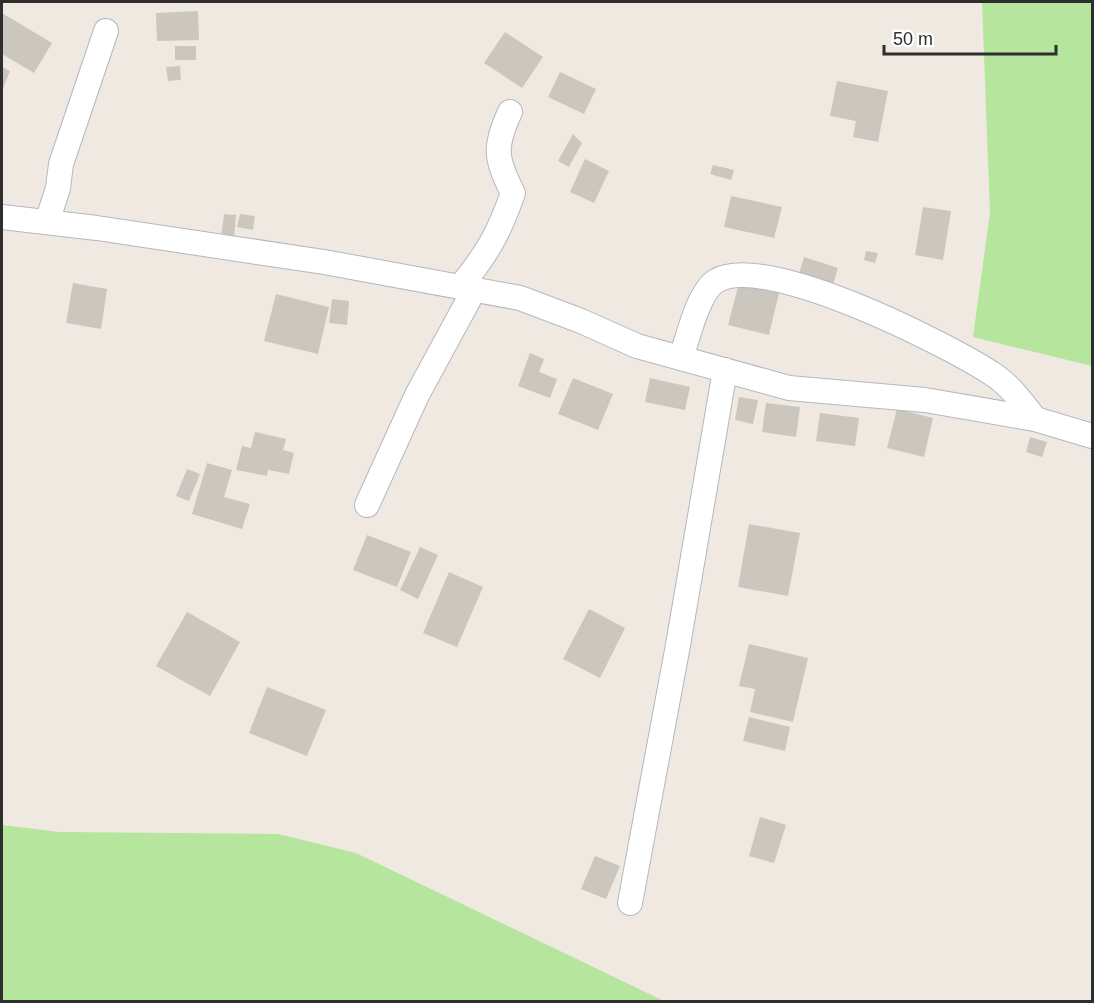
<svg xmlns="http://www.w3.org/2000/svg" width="1094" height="1003" font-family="Helvetica,sans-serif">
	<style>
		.green { fill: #b6e59e }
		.building { fill: #cbc7bf }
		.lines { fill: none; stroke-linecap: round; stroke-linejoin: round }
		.minor-casing { stroke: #b4b7c1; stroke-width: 26 }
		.minor { stroke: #fff; stroke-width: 24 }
	</style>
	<rect width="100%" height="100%" fill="#efe9e1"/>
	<g class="green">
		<polygon points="982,2 1092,2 1092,366 973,337 990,213"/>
		<polygon points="2,825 60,832 278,834 356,853 664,1001 2,1001"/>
	</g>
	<g class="building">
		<polygon points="198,11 199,40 157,41 156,13"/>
		<polygon points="2,13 52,43 34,73 2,54"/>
		<polygon points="505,32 543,57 522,88 484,63"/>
		<rect x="175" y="46" width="21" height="14"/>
		<polygon points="180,66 181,80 168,81 166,67"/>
		<polygon points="2,67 10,71 2,91"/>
		<polygon points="560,72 596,89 584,114 548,97"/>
		<polygon points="837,81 888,91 878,142 853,137 856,121 830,116"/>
		<polygon points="573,134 582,143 569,167 558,161"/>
		<polygon points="585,159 609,171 594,203 570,192"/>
		<polygon points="713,165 734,170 731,180 710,174"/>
		<polygon points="731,196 782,207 774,238 724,227"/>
		<polygon points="923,207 951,211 943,260 915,255"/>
		<polygon points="224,214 236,215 234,239 221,238"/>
		<polygon points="240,214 255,216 253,230 237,227"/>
		<polygon points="866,251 878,253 875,263 864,260"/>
		<polygon points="804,257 838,268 832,288 798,277"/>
		<polygon points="73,283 107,289 101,329 66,323"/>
		<polygon points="739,283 779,293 769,335 728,325"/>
		<polygon points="276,294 329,307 318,354 264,341"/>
		<polygon points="332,299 349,301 347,325 329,323"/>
		<polygon points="530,353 544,359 539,372 557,379 550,398 518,386"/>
		<polygon points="573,378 613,394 598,430 558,414"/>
		<polygon points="650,378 690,387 685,410 645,402"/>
		<polygon points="739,397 758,400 753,424 735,420"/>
		<polygon points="766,403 800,407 796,437 762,432"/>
		<polygon points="897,409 933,418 924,457 887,448"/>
		<polygon points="820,413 859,418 855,446 816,441"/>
		<polygon points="255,432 286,439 283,450 294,453 289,474 268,470 267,476 236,470 242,446 251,448"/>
		<polygon points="1030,437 1047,442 1042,457 1026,452"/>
		<polygon points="207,463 232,470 224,497 250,504 242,529 192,514"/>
		<polygon points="187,469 200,474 189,501 176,496"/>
		<polygon points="749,524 800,533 788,596 738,587"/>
		<polygon points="367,535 411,552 397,587 353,570"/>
		<polygon points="420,547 438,555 418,599 400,590"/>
		<polygon points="449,572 483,587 457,647 423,633"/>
		<polygon points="589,609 625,628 600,678 563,659"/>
		<polygon points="187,612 240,642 210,696 156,666"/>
		<polygon points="749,644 808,658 793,722 750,712 755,689 739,686"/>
		<polygon points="267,687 326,710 307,756 249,733"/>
		<polygon points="749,717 790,727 785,751 743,741"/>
		<polygon points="760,817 786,825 774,863 749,856"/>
		<polygon points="595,856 620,866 606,899 581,889"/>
	</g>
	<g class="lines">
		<defs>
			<g id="minor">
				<polyline points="2,217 97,228 324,262 520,298 581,321 637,346 789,388 925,400 1035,419 1092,436"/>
				<polyline points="47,222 58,188 61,164 106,31"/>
				<path d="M460 287C487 254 499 233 513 193 495 159 494 146 510 112"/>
				<path d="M681 358C688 338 698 292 716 281 764 251 946 344 991 373 1009 384 1022 402 1035 419"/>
				<polyline points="367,505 417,395 474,290"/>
				<polyline points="630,903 678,645 725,370"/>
			</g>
		</defs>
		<use href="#minor" class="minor-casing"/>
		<use href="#minor" class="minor"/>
	</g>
	<rect width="1094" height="1003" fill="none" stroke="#2e2e2e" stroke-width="6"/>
	<path d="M884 45v9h172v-9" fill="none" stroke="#2e2e2e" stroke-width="3"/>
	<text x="893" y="45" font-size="18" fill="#2e2e2e" stroke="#ffffff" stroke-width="4.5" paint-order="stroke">50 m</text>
</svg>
